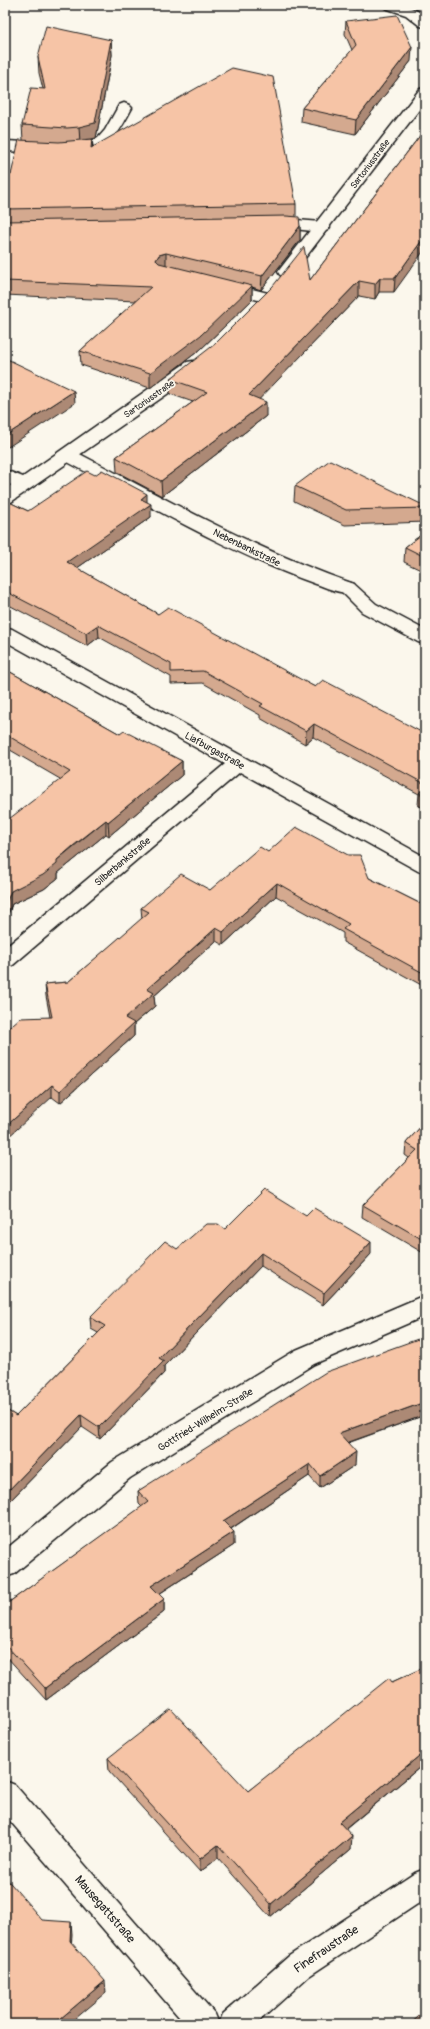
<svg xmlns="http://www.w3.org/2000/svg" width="430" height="2029" font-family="Pangolin,sans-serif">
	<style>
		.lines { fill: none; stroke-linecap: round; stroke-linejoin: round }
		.service-casing { stroke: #1c1c1c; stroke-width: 3 }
		.pedestrian-casing { stroke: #1c1c1c; stroke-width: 3 }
		.minor-casing { stroke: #1c1c1c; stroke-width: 3 }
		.service { fill: #fbf7ec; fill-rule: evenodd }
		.pedestrian { fill: #fbf7ec; fill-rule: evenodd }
		.minor { fill: #fbf7ec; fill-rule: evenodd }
		.wall { fill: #d4a98f; stroke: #1c1c1c }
		.shaded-wall { fill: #ac8974; stroke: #1c1c1c }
		.building { fill: #f6c4a6; stroke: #1c1c1c }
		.labels { text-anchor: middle; stroke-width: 3.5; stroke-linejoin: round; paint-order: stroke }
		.far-street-label { font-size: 9px; fill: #1c1c1c; stroke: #fbf7ec }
		.street-label { font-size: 10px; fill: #1c1c1c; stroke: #fbf7ec }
		.near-street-label { font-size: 12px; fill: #1c1c1c; stroke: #fbf7ec }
	</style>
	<rect width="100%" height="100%" fill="#fbf7ec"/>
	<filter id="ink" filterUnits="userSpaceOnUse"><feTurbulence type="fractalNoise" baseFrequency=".025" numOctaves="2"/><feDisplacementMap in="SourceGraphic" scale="8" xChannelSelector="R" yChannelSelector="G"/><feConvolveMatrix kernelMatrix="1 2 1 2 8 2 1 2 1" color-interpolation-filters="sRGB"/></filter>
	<g filter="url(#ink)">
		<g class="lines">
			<defs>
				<g id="service">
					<path d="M124 103 129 105 132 108C120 131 106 159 75 151L72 148 75 145 88 143 98 138 105 130 119 105Z"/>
					<polygon points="5,141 48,143 53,145 56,148 53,151 48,153 5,151"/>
					<polygon points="271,218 322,222 328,224 330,227 328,230 322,232 265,226 263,223 265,220"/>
					<polygon points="224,282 272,294 274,297 272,300 266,302 218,290 216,287 218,284"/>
				</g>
				<path id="pedestrian" d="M68 450 74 451C166 499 255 550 354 584L356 588 354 592C341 595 328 588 316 584 227 552 145 503 62 459L59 455 62 451Z"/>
				<g id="minor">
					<path d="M383 5C400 5 411 5 425 16V27L420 26 406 15 385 8Z"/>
					<polygon points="425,88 425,102 292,275 286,277 280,275 278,272 280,269 420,89"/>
					<polygon points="193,361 199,362 201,366 173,390 11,502 5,503 5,490 11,485 5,482 5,470 23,477 187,362"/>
					<polygon points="347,582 354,584 376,604 425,630 425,644 418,642 362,612 338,588 340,584"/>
					<polygon points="5,627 12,629 425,857 425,873 418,871 240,772 13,965 5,968 5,948 225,764 5,641"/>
					<polygon points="425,1295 425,1316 314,1364 130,1478 14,1574 5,1577 5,1550 112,1462 296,1350"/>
					<polygon points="5,1781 15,1785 215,2014 219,2024 185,2024 5,1815"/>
					<polygon points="425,1869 425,1899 309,1976 256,2024 219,2024 223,2014 289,1956 415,1873"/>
				</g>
			</defs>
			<use href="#service" class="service-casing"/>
			<use href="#pedestrian" class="pedestrian-casing"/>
			<use href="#minor" class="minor-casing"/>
			<use href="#service" class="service"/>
			<use href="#pedestrian" class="pedestrian"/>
			<use href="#minor" class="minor"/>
		</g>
		<g class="wall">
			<polygon points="346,21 411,61 355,134 301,122 302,108 352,50 345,34"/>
			<polygon points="111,40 112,55 96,138 92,139 93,146 296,204 296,217 300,226 300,240 261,290 252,287 252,300 201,349 150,388 81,365 80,351 136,301 5,295 5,175 11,175 23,140 22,125 43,89 39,73 38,57"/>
			<polygon points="425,129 394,292 379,292 375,299 359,296 259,399 266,416 162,496 117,472 116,457 193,402 170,394 170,379 310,280"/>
			<polygon points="295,486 425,506 425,522 345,525 294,501"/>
			<polygon points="5,500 28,511 147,502 151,517 77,568 158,614 315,687 425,734 425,809 418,805 419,794 313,737 305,744 260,718 260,715 203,683 171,684 171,677 99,637 87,646 5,603"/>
			<polygon points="425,532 425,572 404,562 405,547"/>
			<polygon points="5,669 120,734 182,761 182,775 109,836 106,834 58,873 58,878 44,889 12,904 8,914 60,779 5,747"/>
			<polygon points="268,852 369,878 425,906 425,987 343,942 343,933 276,896 223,945 216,941 154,996 155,1006 134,1024 134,1036 60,1103 52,1097 7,1036 6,1030 50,1017 46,996 45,984 68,982 142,919 141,908 210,890"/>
			<polygon points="425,1122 425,1254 362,1217 363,1205 409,1158 405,1155 406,1143"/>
			<polygon points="306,1216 371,1254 323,1305 261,1266 164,1366 164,1373 100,1439 82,1427 5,1506 5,1409 16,1416 98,1333 91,1329 90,1317 177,1249 225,1229"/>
			<polygon points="425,1343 425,1415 348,1443 355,1465 320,1488 309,1476 231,1529 234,1545 159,1594 164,1599 164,1612 46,1700 5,1655 5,1605 142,1507 139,1504 138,1491 421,1344"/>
			<polygon points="425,1667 425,1763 346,1829 351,1849 270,1917 218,1858 200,1872 109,1771 108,1758 248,1791 392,1682"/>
		</g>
		<g class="shaded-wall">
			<polygon points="111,40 112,55 96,138 92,139 93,153 80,143 79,127"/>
			<polygon points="412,47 411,61 355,134 356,120"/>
			<polygon points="300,226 300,240 261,290 262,276"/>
			<polygon points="425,236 425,249 394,292 395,278"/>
			<polygon points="166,253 166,267 159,269 156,260 159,255"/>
			<polygon points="380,278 379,292 375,299 375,284"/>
			<polygon points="359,281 359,296 249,410 249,395"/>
			<polygon points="252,286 252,300 201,349 150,388 150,373"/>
			<polygon points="74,391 75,403 5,449 5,436"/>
			<polygon points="266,402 266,416 162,496 161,481"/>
			<polygon points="147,494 147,507 151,504 151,517 67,575 67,562"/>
			<polygon points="98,625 99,637 87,646 86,633"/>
			<polygon points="314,724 313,737 305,744 306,731"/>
			<polygon points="182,761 182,775 109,836 108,822"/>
			<polygon points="106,820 106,834 58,873 58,878 44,889 12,904 8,914 5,916 5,902 11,891 57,860"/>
			<polygon points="277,883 276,896 223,945 223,932"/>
			<polygon points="216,928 216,941 154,996 155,1006 134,1024 134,1036 60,1103 60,1091 125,1018 147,989"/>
			<polygon points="52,1085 52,1097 5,1140 5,1127"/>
			<polygon points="371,1242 371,1254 323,1305 324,1293"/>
			<polygon points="261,1253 261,1266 164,1366 164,1373 100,1439 99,1427 159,1358"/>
			<polygon points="425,1402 425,1415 338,1446 339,1433"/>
			<polygon points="81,1415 82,1427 5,1506 5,1494"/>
			<polygon points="356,1452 355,1465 320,1488 320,1476"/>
			<polygon points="310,1464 309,1476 223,1534 223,1521"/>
			<polygon points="234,1532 234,1545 151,1599 151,1586"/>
			<polygon points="164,1599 164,1612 46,1700 45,1688"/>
			<polygon points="425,1751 425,1763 338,1835 339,1822"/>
			<polygon points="352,1836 351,1849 270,1917 271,1904"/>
			<polygon points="218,1845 218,1858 200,1872 200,1859"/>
			<polygon points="71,1922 72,1934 71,1953 70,1941"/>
			<polygon points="105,1981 106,1993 69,2024 54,2024"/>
		</g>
		<g class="building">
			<polygon points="397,15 412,47 356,120 302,108 356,45 346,21"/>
			<polygon points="46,26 111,40 95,123 79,127 67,128 22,125 31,88 45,89 38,57"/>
			<polygon points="232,68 273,77 296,204 5,209 5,175 11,175 19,140 59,142 92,139 91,148"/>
			<polygon points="425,129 425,236 395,278 380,278 375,284 359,281 249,395 266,402 161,481 116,457 207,392 170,379 215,344 273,286 304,247 310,280"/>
			<polygon points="286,216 299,217 300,226 262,276 166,253 159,255 156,260 159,263 252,286 201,335 150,373 80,351 151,287 5,281 5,221"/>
			<polygon points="5,358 74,391 5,436"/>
			<polygon points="330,460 425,506 425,508 346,510 295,486"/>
			<polygon points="102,470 147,494 141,499 151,504 67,562 158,614 168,607 315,687 323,680 425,734 425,784 314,724 306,731 260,706 263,704 203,671 171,672 171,664 98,625 86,633 5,591 5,500 28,511 87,471 95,475"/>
			<polygon points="425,532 425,557 405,547"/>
			<polygon points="5,669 120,734 124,731 182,761 108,822 106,820 73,846 57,860 57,864 43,875 11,891 7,901 5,902 5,822 70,772 5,734"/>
			<polygon points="425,788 425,796 419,793"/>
			<polygon points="296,827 348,855 360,855 369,878 425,906 425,974 343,929 349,924 277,883 223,932 216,928 147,989 154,993 125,1018 134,1023 60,1091 52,1085 5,1127 5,1037 7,1036 6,1030 20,1018 52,1017 45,984 68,982 149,912 141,908 181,874 210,890 260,847 268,852"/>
			<polygon points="425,1122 425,1241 363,1205 417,1150 406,1143"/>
			<polygon points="264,1190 306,1216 314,1208 371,1242 324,1293 261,1253 159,1358 164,1361 99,1427 81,1415 5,1494 5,1409 16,1416 105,1326 90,1317 165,1241 177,1249 206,1224 218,1224 225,1229"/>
			<polygon points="418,1339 421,1344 425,1343 425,1402 339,1433 356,1452 320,1476 310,1464 223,1521 234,1532 151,1586 164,1599 45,1688 5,1644 5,1605 148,1502 138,1491 326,1372"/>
			<polygon points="425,1667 425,1751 339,1822 352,1836 271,1904 218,1845 200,1859 108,1758 171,1709 248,1791 389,1678 392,1682"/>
			<polygon points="5,1877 42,1920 71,1922 70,1941 105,1981 54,2024 5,2024"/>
			<polygon points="425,2011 425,2024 410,2024"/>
		</g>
	</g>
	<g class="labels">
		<g class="far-street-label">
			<text transform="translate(370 164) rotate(-53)" y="3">Sartoriusstraße</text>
			<text transform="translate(149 399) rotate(-35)" y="3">Sartoriusstraße</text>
		</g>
		<g class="street-label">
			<text transform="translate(247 547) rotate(26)" y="4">Nebenbankstraße</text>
			<text transform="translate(215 750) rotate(29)" y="4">Liafburgastraße</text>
			<text transform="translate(122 861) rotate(-40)" y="4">Silberbankstraße</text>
			<text transform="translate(205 1419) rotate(-32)" y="4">Gottfried-Wilhelm-Straße</text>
		</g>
		<g class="near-street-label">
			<text transform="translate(105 1909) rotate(49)" y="4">Mausegattstraße</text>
			<text transform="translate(326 1949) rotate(-34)" y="4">Finefraustraße</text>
		</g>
	</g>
	<rect width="430" height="2029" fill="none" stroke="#fbf7ec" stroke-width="20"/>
	<rect x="10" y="10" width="410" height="2009" fill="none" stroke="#1c1c1c" stroke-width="1.5" filter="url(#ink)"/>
</svg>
